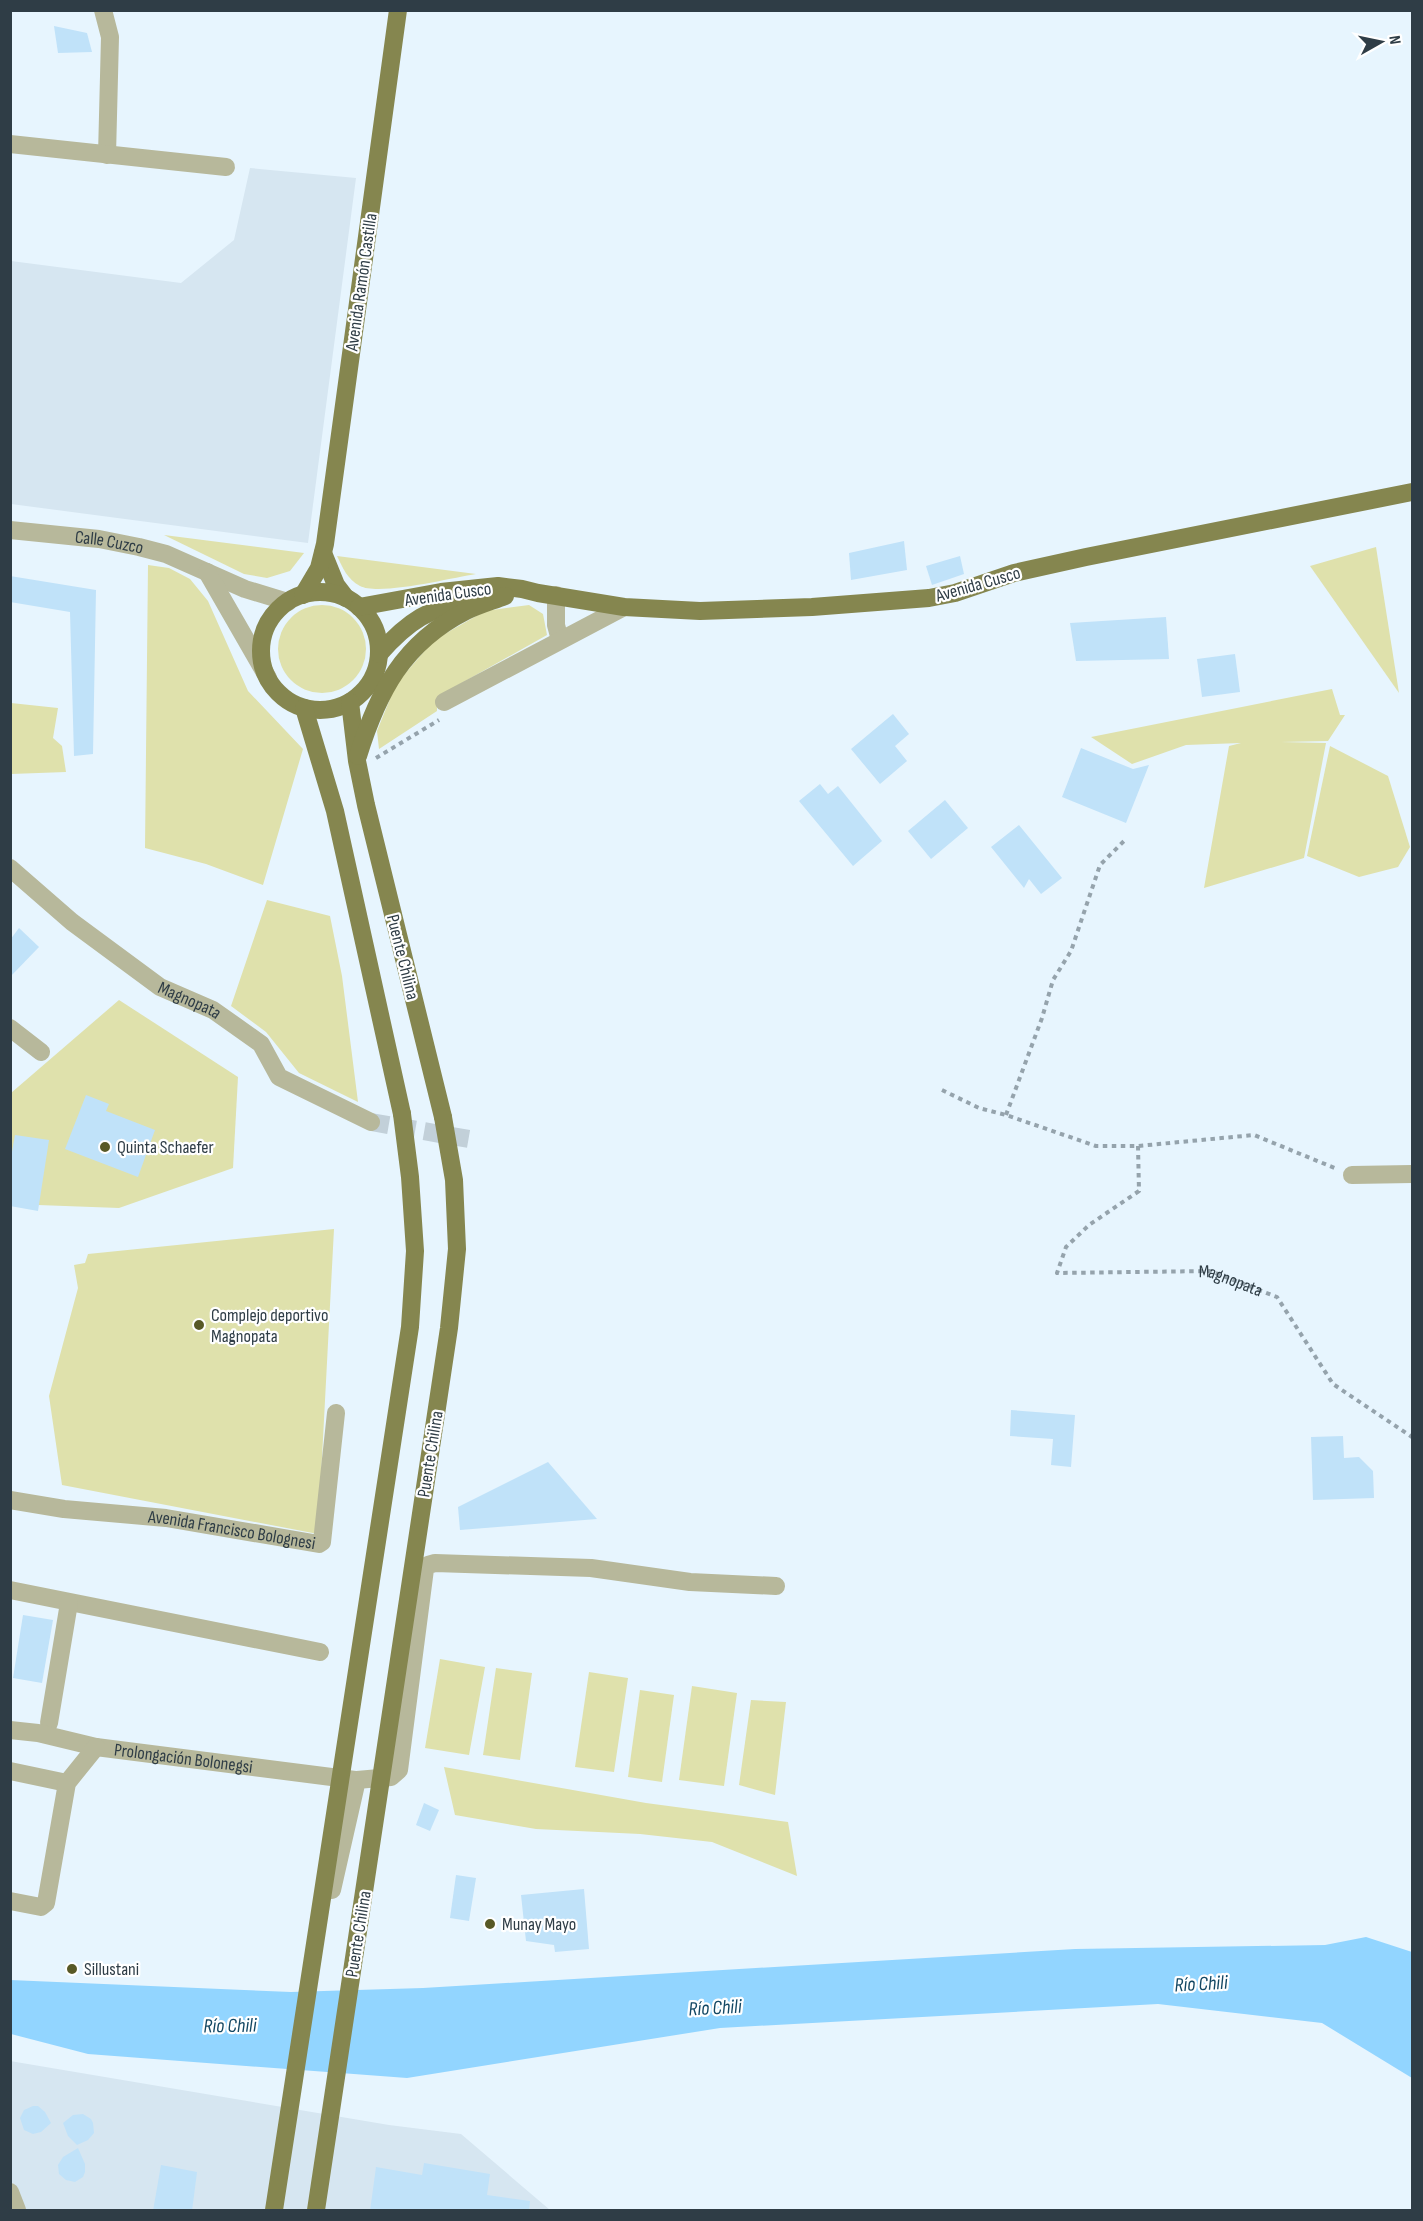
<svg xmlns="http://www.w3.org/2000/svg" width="1423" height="2221" font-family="'Sofia Sans Condensed',sans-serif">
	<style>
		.built { fill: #d6e6f1 }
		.green { fill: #dfe1ac }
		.water { fill: #92d5ff }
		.building { fill: #c0e2f9 }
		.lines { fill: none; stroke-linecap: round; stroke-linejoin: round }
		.minor-tunnel { stroke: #c2d0d9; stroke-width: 18; stroke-dasharray: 18 9; stroke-linecap: butt }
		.path { stroke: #95a3ac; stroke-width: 4; stroke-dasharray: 4.5 4.5; stroke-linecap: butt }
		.minor { stroke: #b7b89b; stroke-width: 18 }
		.major { stroke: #85864f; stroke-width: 18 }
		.major-bridge { stroke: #85864f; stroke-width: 18 }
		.poi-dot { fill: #585926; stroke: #fff; stroke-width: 2 }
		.labels { text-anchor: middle; stroke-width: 4.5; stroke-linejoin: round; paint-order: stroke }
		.street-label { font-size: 18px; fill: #2f3d46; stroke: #fff }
		.poi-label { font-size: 18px; fill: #2f3d46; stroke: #fff; text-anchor: start }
		.water-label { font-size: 20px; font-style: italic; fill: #124763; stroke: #fff }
	</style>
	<rect width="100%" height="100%" fill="#e7f5fe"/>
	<g class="built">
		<polygon points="250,168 356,178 308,543 11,504 11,261 181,283 234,240"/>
		<polygon points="10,2061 389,2125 461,2134 550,2210 11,2210"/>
	</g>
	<g class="green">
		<polygon points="164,535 304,553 290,571 267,578 244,574"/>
		<polygon points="1376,547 1399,693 1310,566"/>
		<path d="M337 556 476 574C451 578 379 596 360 586 347 579 343 568 337 556Z"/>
		<polygon points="148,565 169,568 190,579 208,601 248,691 303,749 263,885 206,864 145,848"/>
		<circle cx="322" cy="649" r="44"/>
		<polygon points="529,605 543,614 547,635 437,697 437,711 379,749 377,731 396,684 434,640 485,611"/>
		<polygon points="1332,689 1340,715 1345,715 1328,741 1281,742 1326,743 1304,858 1204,888 1229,746 1241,743 1186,745 1132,764 1091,737"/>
		<polygon points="11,703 58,708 53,738 62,746 66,772 11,774"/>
		<polygon points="1330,746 1388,776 1410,847 1398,867 1359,877 1307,856"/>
		<polygon points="267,900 330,916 342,976 358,1102 299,1073 266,1032 231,1006"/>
		<polygon points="119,1000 238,1077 233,1168 119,1208 11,1204 11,1093"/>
		<polygon points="334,1229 318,1534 62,1485 49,1396 78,1288 74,1265 85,1263 88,1254"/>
		<polygon points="440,1659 485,1667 469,1755 425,1748"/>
		<polygon points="496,1668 532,1673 520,1760 483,1755"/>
		<polygon points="589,1672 628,1678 614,1772 575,1767"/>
		<polygon points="692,1686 737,1693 724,1786 679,1780"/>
		<polygon points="640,1690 674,1695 662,1782 628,1777"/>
		<polygon points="751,1700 786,1702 775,1795 739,1785"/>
		<polygon points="444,1767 646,1803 788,1822 797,1876 712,1842 640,1834 536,1829 455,1815"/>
	</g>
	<polygon class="water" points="1366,1937 1412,1952 1412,2078 1322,2023 1158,2004 720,2028 407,2078 88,2054 11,2034 10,1980 291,1992 423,1988 1075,1949 1325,1945"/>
	<g class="building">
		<polygon points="54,26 87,33 92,52 58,53"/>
		<polygon points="904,541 907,570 851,580 849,553"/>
		<polygon points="960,556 964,574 932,585 926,566"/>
		<polygon points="10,576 96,590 93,754 74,756 70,612 10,602"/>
		<polygon points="1166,617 1169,659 1076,661 1070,623"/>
		<polygon points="1235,654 1240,692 1202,697 1197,659"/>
		<polygon points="893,714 909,734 895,746 907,761 880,784 851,749"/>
		<polygon points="1081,748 1133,769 1149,765 1126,823 1062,797"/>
		<polygon points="820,784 828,794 838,786 882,841 853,866 799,801"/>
		<polygon points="945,800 968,828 931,859 908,831"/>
		<polygon points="1019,825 1062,878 1041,894 1029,879 1024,888 991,847"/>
		<polygon points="19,928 39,947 10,977 10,940"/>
		<polygon points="86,1095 109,1104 106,1111 155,1130 138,1177 65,1149"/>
		<polygon points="15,1135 49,1140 38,1211 10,1206 10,1163"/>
		<polygon points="1011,1410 1075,1415 1071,1467 1051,1465 1053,1439 1010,1436"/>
		<polygon points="1343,1436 1344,1458 1359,1457 1373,1471 1374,1498 1313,1500 1311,1437"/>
		<polygon points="548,1462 597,1519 460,1530 458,1507"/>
		<polygon points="23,1615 53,1620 42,1683 13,1678"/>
		<polygon points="424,1803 439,1810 430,1831 416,1825"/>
		<polygon points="456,1875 476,1878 469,1921 450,1918"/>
		<polygon points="584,1889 589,1949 555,1952 554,1945 526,1941 521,1895"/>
		<polygon points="33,2106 38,2106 45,2112 51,2123 41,2132 33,2134 24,2130 20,2118 24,2110"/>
		<polygon points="83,2114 91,2119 93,2123 94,2133 88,2140 77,2145 68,2136 63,2123 73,2115"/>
		<polygon points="78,2148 85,2164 85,2172 83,2177 75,2182 66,2180 59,2174 58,2165 63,2157"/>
		<polygon points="424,2163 490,2174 487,2195 530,2201 529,2211 370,2211 376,2167 422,2175"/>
		<polygon points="161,2165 197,2172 192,2211 153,2211"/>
	</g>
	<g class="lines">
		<polyline class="minor-tunnel" points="371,1122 475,1140"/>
		<g class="path">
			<polyline points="376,758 439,720"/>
			<polyline points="942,1090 979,1108 1006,1115 1096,1146 1138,1146 1254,1135 1337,1169"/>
			<polyline points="1006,1115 1042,1018 1053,980 1071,951 1100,865 1124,841"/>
			<path id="s1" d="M1138 1146 1139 1191 1089 1225 1066 1247 1057 1273 1210 1271 1277 1297 1333 1384 1412 1437"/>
		</g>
		<g class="minor">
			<polyline points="103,10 110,37 107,155"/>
			<polyline points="10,144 226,167"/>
			<path id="s2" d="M10 530 99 539 139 547 166 554 245 589 288 602"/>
			<polyline points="207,572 268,678"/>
			<polyline points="556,595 556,625 560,640"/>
			<polyline points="444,702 624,607"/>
			<path id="s3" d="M10 868 72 922 160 987 213 1010 261 1044 279 1077 371 1122"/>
			<polyline points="10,1028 41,1052"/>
			<polyline points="1352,1175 1412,1174"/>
			<path id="s4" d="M10 1500 64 1509 166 1518 319 1544 322 1542 336 1413"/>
			<polyline points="10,1590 320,1652"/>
			<polyline points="49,1723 69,1603"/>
			<path id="s5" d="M10 1730 38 1733 96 1747 355 1780"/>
			<polyline points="10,1771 67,1783"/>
			<polyline points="332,1890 357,1780 391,1777 399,1770 425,1569 428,1565 435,1563 591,1568 690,1582 776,1586"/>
			<polyline points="10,1901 41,1907 46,1903 67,1783 96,1747"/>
			<polyline points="10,2192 17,2210"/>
		</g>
		<g class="major">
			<polyline points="323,553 336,585 346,598"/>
			<circle cx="320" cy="651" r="59"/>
			<polyline points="303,595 319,568 325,544 398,10"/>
			<polyline points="359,607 441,592 498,586 522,589 538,593 624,607 700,611 812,607 929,598 955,593 1014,573 1086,557 1412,492"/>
			<path d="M379 654C408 621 430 607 473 600"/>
			<polyline points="350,702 357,761 366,805 443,1117"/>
			<polyline points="304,708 335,811 402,1114"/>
			<path d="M358 756C378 692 403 643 466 611 478 605 492 601 505 596"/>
		</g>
		<g class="major-bridge">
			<polyline points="274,2210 410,1327 415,1251 410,1177 402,1114"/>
			<polyline points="316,2210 449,1328 457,1249 454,1180 443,1117"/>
		</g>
	</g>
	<g class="poi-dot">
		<circle cx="105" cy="1147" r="6"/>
		<circle cx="199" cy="1325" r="6"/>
		<circle cx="490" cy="1924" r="6"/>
		<circle cx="72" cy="1969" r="6"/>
	</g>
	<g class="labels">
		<g class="street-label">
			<text transform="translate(361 282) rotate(-82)" y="6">Avenida Ramón Castilla</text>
			<text dy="6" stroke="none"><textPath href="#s2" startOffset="100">Calle Cuzco</textPath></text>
			<text transform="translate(978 584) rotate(-16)" y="6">Avenida Cusco</text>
			<text transform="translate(448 594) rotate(-8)" y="6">Avenida Cusco</text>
			<text transform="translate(403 957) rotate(76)" y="6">Puente Chilina</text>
			<text dy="6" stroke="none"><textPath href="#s3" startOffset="224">Magnopata</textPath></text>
			<text dy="6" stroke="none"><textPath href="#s1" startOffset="340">Magnopata</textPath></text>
			<text transform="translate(430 1454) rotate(-81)" y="6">Puente Chilina</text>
			<text dy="6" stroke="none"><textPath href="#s4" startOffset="224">Avenida Francisco Bolognesi</textPath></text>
			<text dy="6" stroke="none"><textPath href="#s5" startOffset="176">Prolongación Bolonegsi</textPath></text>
			<text transform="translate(358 1934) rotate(-81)" y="6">Puente Chilina</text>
		</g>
		<g class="poi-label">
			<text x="117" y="1153">Quinta Schaefer</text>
			<text x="211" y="1321">Complejo deportivo<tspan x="211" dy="21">Magnopata</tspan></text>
			<text x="502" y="1930">Munay Mayo</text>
			<text x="84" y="1975">Sillustani</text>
		</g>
		<g class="water-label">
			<text transform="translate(1201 1983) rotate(-3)" y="7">Río Chili</text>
			<text transform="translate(715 2007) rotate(-3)" y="7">Río Chili</text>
			<text transform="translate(230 2025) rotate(-1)" y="7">Río Chili</text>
		</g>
	</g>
	<rect width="1423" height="2221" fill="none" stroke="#2f3d46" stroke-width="24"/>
	<g transform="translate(1381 42) rotate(81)" stroke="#ffffff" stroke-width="4.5" paint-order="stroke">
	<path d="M0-4.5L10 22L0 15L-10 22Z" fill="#2f3d46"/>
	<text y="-9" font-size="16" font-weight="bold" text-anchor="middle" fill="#2f3d46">N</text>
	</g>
</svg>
